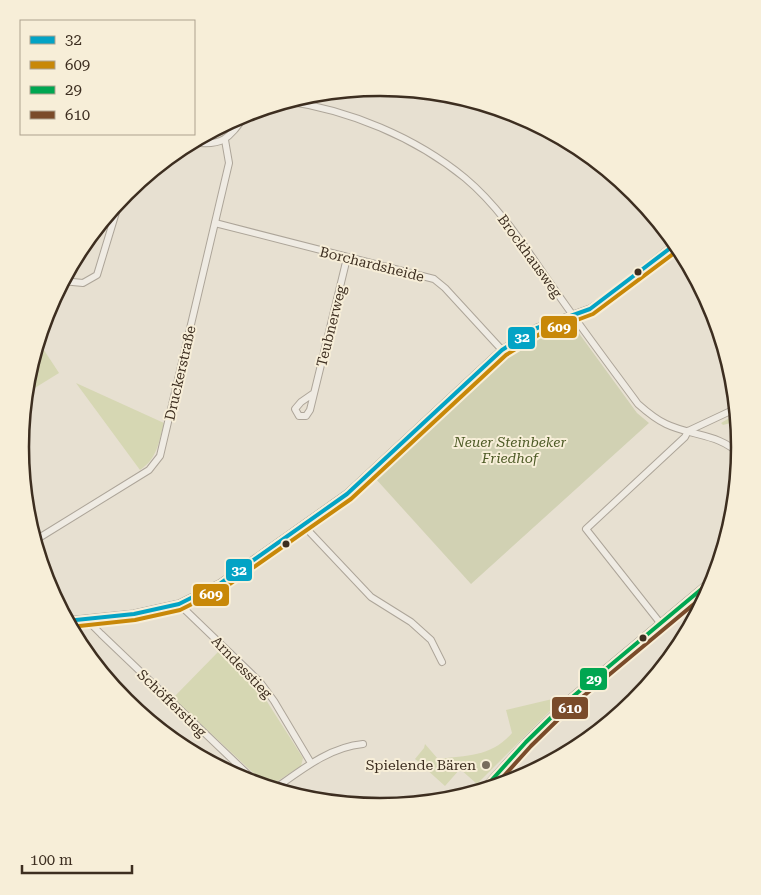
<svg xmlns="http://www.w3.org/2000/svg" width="761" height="895" font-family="'Roboto Serif',serif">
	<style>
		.green { fill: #d6d7b3 }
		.cemetery { fill: #d1d1b3 }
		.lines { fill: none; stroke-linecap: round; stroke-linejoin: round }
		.minor-casing { stroke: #ada599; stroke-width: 8 }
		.tertiary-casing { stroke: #ada599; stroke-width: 9 }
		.minor { stroke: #efebe3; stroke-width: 6 }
		.tertiary { stroke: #efebe3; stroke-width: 8 }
		.bus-1-casing { stroke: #f7eed8; stroke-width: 8 }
		.bus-2-casing { stroke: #f7eed8; stroke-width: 8 }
		.bus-3-casing { stroke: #f7eed8; stroke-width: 8 }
		.bus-4-casing { stroke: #f7eed8; stroke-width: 8 }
		.bus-1 { stroke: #03a3c5; stroke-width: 4 }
		.bus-2 { stroke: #c88808; stroke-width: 4 }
		.bus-3 { stroke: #00a651; stroke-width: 4 }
		.bus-4 { stroke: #7a4b2a; stroke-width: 4 }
		.bus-dot { fill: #3d2e20; stroke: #f7eed8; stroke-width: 2 }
		.poi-dot { fill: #786c5e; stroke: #f7eed8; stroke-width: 2 }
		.labels { text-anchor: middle; stroke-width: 4; stroke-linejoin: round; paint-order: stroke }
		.street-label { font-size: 14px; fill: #3d2e20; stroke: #f7eed8 }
		.park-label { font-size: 14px; font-style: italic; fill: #4d5a26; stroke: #f7eed8 }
		.poi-label { font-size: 14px; fill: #3d2e20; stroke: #f7eed8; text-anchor: end }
		.rim { fill: none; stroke: #3d2e20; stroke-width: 2.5 }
		.line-badge { stroke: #f7eed8; stroke-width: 2 }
		.badge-label { font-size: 14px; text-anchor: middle; font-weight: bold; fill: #fff }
	</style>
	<rect width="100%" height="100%" fill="#e7e0d1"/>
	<g class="green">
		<polygon points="38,341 59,373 25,394 27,377"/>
		<path d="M76 383 164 423C159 442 157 459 140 470Z"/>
		<polygon points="738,413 738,421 723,425 721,423"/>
		<polygon points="219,651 259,689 303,758 301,766 273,784 264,783 173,698"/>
		<path d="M565 696 477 784 460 769 445 786 415 759 424 748 425 744 438 759C468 755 491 757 512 733L506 710Z"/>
		<polygon points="511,772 514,779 511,783 498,787"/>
	</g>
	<polygon class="cemetery" points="570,321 637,413 649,423 471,584 375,478 459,397 513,350 527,340"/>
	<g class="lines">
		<defs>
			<g id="minor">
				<path d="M286 101C349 110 415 137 465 178 502 209 528 252 555 290 582 329 610 366 638 404 647 412 655 419 666 424 691 436 721 434 740 455"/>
				<path d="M191 142C224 147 229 138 247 113"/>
				<polyline points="215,223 434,279 445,288 502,350"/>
				<polyline points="62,281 83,283 97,275 120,199"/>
				<polyline points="314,393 301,402 295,409 299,416 306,416 310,410 347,258"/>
				<polyline points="688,431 737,408"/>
				<polyline points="304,526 371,597 411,622 431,640 442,662"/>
				<polyline points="34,541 149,470 160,456 229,163 225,140"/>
				<polyline points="179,604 260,682 274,701 311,763"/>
				<polyline points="89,618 91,624 101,634 259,785"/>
				<polyline points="661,624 586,529 685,437 688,431"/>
				<path d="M273 790C300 771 329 747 363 744"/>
			</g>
			<g id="tertiary">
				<polyline points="66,621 134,614 179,604 221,583 347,494 502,350 537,328 590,309 610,296 677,243"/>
				<polyline points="481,792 526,742 570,699 716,577"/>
			</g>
		</defs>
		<use href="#minor" class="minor-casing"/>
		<use href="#tertiary" class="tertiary-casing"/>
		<use href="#minor" class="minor"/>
		<use href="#tertiary" class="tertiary"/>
		<defs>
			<polyline id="bus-1" points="66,621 134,614 179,604 221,583 347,494 502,350 537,328 590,309 677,243"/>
			<polyline id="bus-2" points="70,627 135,620 180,610 224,588 351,499 506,355 540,334 593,314 681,248"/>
			<polyline id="bus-3" points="481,792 526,742 570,699 716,577"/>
			<polyline id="bus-4" points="493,788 531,746 574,704 712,589"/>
		</defs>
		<use href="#bus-1" class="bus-1-casing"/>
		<use href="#bus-2" class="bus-2-casing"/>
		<use href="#bus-3" class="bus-3-casing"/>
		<use href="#bus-4" class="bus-4-casing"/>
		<use href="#bus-1" class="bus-1"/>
		<use href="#bus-2" class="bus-2"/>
		<use href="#bus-3" class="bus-3"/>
		<use href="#bus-4" class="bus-4"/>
	</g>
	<g class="bus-dot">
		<circle cx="638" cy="272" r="4.5"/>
		<circle cx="286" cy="544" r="4.5"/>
		<circle cx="643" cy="638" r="4.5"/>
	</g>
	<circle class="poi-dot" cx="486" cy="765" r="5"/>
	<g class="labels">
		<g class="street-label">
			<text transform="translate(530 256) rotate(54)" y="5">Brockhausweg</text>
			<text transform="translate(372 264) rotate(14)" y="5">Borchardsheide</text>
			<text transform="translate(331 326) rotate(-76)" y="5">Teubnerweg</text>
			<text transform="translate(180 373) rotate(-77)" y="5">Druckerstraße</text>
			<text transform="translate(242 667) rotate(46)" y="5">Arndesstieg</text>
			<text transform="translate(172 703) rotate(44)" y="5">Schöfferstieg</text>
		</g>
		<g class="park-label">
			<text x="510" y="447">Neuer Steinbeker<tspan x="510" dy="16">Friedhof</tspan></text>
		</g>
		<g class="poi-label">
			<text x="476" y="770">Spielende Bären</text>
		</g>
	</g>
	<path d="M0 0H761V895H0ZM29 447a351 351 0 1 1 702 0a351 351 0 1 1-702 0Z" fill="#f7eed8" fill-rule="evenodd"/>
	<path class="rim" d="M29 447a351 351 0 1 1 702 0a351 351 0 1 1-702 0Z"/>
	<g class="line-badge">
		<rect x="540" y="315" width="38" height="24" rx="5" fill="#c88808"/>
		<rect x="507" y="326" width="29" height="24" rx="5" fill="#03a3c5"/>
		<rect x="225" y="558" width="28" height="24" rx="5" fill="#03a3c5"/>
		<rect x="192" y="583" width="38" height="24" rx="5" fill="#c88808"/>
		<rect x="579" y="667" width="29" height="24" rx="5" fill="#00a651"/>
		<rect x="551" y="696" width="38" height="24" rx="5" fill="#7a4b2a"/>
	</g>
	<g class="badge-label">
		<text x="559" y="332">609</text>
		<text x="522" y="342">32</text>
		<text x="239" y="575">32</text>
		<text x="211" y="599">609</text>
		<text x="594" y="684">29</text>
		<text x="570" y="713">610</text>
	</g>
	<rect x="20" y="20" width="175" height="115" fill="#f7eed8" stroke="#ada18e"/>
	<rect x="30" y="36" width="25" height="8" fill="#03a3c5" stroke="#ada18e"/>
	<text x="65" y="45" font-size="15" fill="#3d2e20">32</text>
	<rect x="30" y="61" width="25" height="8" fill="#c88808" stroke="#ada18e"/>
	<text x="65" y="70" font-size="15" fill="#3d2e20">609</text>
	<rect x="30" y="86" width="25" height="8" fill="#00a651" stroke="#ada18e"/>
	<text x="65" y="95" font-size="15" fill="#3d2e20">29</text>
	<rect x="30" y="111" width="25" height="8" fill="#7a4b2a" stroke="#ada18e"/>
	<text x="65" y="120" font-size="15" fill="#3d2e20">610</text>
	<path d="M22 865v8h110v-8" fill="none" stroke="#3d2e20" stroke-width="2.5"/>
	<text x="30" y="865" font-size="15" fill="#3d2e20" stroke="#f7eed8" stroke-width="4" paint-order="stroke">100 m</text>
</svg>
